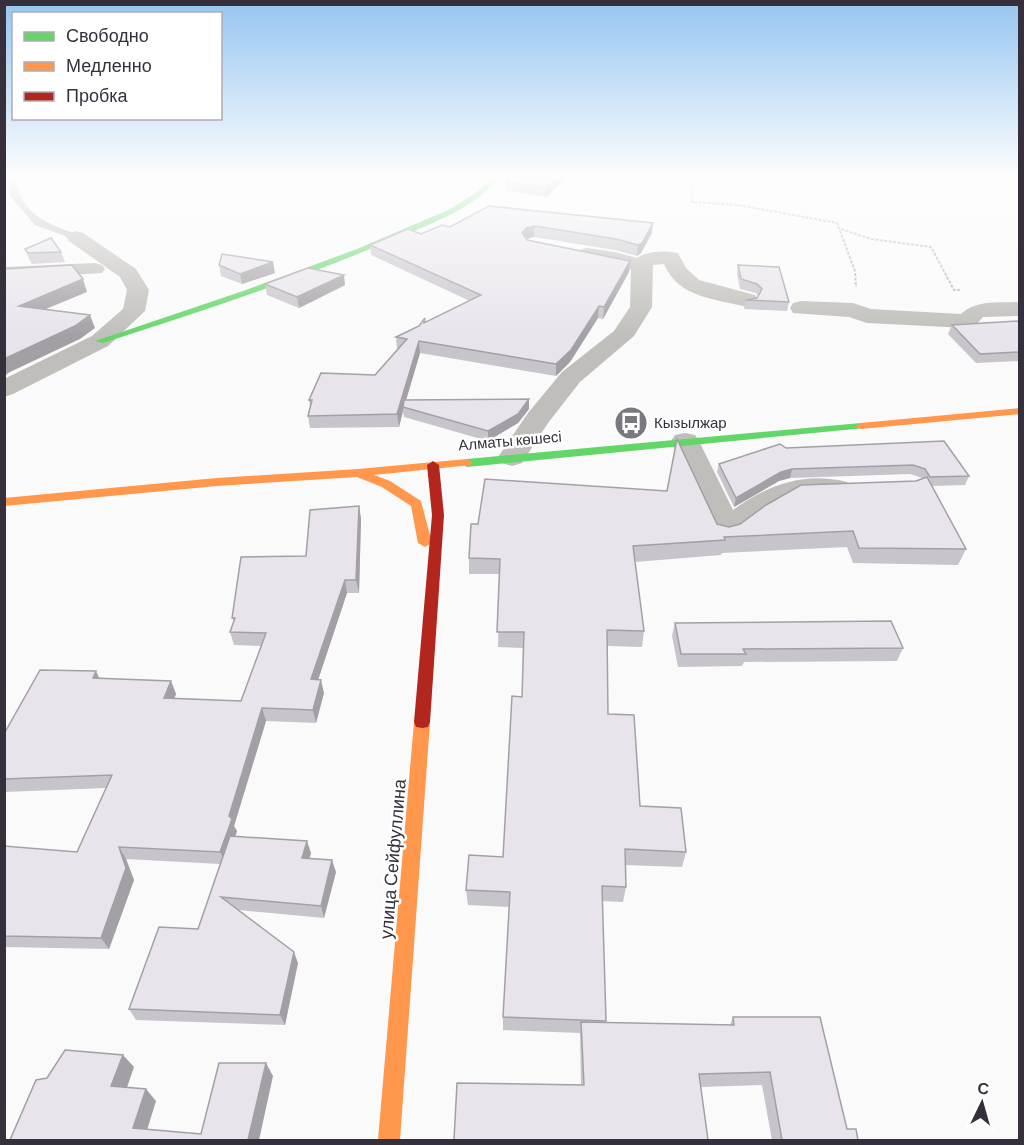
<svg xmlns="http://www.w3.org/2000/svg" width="1024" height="1145" font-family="Barlow,sans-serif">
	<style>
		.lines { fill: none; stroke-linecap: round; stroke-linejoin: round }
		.path { stroke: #bbb9b9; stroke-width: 2; stroke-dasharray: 3 1.5; stroke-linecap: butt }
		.lane { fill: #c0beba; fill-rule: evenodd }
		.street { fill: #c0beba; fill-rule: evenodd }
		.fast { fill: #63d668; fill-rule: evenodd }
		.slow { fill: #ff974d; fill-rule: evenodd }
		.jam { fill: #b3261e; fill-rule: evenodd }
		.wall { fill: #c8c4cb }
		.shaded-wall { fill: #a3a0a5 }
		.building { fill: #e9e4ec; stroke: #a3a0a5; stroke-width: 1.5 }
		.labels { text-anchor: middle; stroke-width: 5; stroke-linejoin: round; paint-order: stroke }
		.poi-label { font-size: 15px; fill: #36303c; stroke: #fff; text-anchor: start }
		.street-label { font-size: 15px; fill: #36303c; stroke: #fff }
		.near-street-label { font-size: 18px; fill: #36303c; stroke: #fff }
	</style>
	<rect width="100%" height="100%" fill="#fafafa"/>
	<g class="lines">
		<g class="path">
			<polyline points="691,177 692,202 738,205 837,223 855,271 856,287"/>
			<polyline points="841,229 871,239 931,247 954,290 961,290"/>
		</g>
		<path class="lane" d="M7 177H15C22 216 46 223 79 235V239H73L35 225 10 196Z"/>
		<g class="street">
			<polygon points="76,231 83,233 136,269 149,290 145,311 108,346 13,394 4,397 4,379 92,336 123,309 127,290 120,277 69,241 66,237 69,233"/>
			<path d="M587 248 615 252 637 258C646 251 667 250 678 253L686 268 699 280 755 295 758 300 755 305 747 307C716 299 678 298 664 264L653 265 652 307 634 336 580 382 548 423 522 463 512 466 502 463 498 457 528 413 562 372 614 331 630 307 631 270 612 264 580 258 577 254 580 250Z"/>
			<polygon points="95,263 102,265 105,269 102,273 4,279 4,267"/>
			<path d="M801 301 853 303 871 309 961 314C976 299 1000 303 1020 302V316L983 317 975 326 967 328 867 323 849 317 793 313 790 308 793 303Z"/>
			<path d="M685 433 695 435 699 441 733 510C767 485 805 471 847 482L852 488 847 494C831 499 811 493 796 498 767 507 745 547 714 538L671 441 675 435Z"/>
		</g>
		<g class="fast">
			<path d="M494 177H501C471 211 427 225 387 242 294 281 199 312 103 343L95 341 246 290 357 249 448 210 473 195Z"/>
			<polygon points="861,423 865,424 865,428 467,467 461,463 467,459"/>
		</g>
		<g class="slow">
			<polygon points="1020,408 1020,414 861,429 855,426 861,423"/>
			<polygon points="467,459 473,463 471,465 374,475 390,481 421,501 432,543 425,547 418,543 411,506 382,487 357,477 217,486 4,506 4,498 217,478 358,469"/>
			<polygon points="422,716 428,717 430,722 400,1140 378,1140 414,722 416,717"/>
		</g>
		<polygon class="jam" points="433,461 439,465 444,515 430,722 428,727 422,728 416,727 414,722 432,515 427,465"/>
	</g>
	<g class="wall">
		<polygon points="508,177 567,177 546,197 506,191 506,182"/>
		<polygon points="489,206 652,233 641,253 637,256 615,250 534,237 526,239 527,240 629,272 603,319 598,318 570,362 556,376 420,353 406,400 529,399 529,409 518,423 488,441 404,417 403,411 399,427 310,428 308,416 310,407 309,400 375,375 399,349 397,349 396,337 470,301 371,255 370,245 450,227"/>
		<polygon points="25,249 61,252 65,262 32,264 29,259"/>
		<polygon points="219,265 275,273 242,284 221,276"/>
		<polygon points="738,265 789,302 787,311 744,309 746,300 757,298 758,296 756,293 740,289 737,274"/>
		<polygon points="265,284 345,285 299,308 267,295"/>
		<polygon points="1020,323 1020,361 976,363 948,334 952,325"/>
		<polygon points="944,441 969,476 965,485 932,486 966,549 958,565 853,563 847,547 722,553 721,555 635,562 644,631 642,647 608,646 608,714 640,806 686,852 682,867 625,865 626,887 623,902 602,901 606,1022 730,1025 733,1017 858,1140 772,1140 762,1085 701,1087 581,1085 580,1033 503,1030 503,1017 509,907 468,905 466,890 503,857 522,697 523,648 498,647 500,574 469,574 469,558 717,524 729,527 922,479 922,478 910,474 790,478 779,481 734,507 717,472 719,464 786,448"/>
		<polygon points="359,506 361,519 359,593 347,593 318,680 324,693 316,723 266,721 234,826 237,831 235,836 311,853 309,858 336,872 324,918 238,910 298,963 285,1025 136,1020 129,1009 198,929 220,864 126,859 134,880 109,949 4,947 4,846 77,852 106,788 4,792 4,734 99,678 171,681 176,694 174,698 241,701 262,646 234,645 230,632 234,622 232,618 306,556"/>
		<polygon points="675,623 903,648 897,661 744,662 742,666 678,667 672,636"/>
	</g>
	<g class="shaded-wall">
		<polygon points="558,177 567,177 546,197 546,188"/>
		<polygon points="653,223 652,233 641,253 637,256 638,245"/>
		<polygon points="535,226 534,237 526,239 522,244 522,233 526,228"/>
		<polygon points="630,261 629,272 603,319 604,307"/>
		<polygon points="273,262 275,273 242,284 240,274"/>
		<polygon points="344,275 345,285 299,308 297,297"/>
		<polygon points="83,279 87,292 24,318 19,306"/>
		<polygon points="599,306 598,318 570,362 556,376 556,364"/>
		<polygon points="90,315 95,328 80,339 10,372 4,376 4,359"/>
		<polygon points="419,341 420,353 404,407 403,407 403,411 399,427 397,414"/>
		<polygon points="529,399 529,409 518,423 488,441 488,431"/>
		<polygon points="792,469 790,478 779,481 734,507 736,498 781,472"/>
		<polygon points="359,506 361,519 359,593 356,580"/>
		<polygon points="345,580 347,593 314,692 311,679"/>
		<polygon points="96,671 102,684 93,678"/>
		<polygon points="321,680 324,693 316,723 313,710"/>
		<polygon points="171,681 176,694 169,711 164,698"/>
		<polygon points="262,708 266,721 234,826 237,831 226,864 220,852 229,816"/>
		<polygon points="307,841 311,853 306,870 302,858"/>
		<polygon points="119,847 126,859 134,880 109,949 101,938"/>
		<polygon points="332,860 336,872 324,918 321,906"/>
		<polygon points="294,952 298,963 285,1025 280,1015"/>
		<polygon points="123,1055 134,1067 123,1099 111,1086"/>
		<polygon points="266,1063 273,1076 259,1140 248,1140"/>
		<polygon points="146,1089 156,1101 144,1140 133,1128"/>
	</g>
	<g class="building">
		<polygon points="508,177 558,177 546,188 506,182"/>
		<polygon points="489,206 653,223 642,243 638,245 616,239 535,226 526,228 522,233 527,240 630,261 604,307 599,306 571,350 556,364 419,341 397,414 308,416 312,400 309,400 321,373 375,375 407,339 396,337 419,326 425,318 424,323 481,295 370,245 408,229 421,234 442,225 450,227"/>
		<polygon points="51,238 61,252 28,253 25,249"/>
		<polygon points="222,254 273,262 240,274 219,265"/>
		<polygon points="72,265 83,279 19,306 90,315 75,326 4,359 4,269"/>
		<polygon points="738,265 779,267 789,302 746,300 757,298 762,289 757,284 741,279"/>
		<polygon points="308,268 344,275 297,297 265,284"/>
		<polygon points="1017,321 1020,323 1020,352 980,354 952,325"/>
		<polygon points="529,399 518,414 488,431 403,407 404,400"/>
		<polygon points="677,439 717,524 729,527 740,524 766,505 801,485 916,481 927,477 966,549 859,548 853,531 724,537 725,540 633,546 644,631 607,630 608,714 634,715 640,806 681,808 686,852 625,849 626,887 602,886 606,1021 503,1017 510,892 466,890 469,855 503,857 512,696 522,697 524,632 497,632 500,559 469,558 471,524 478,524 485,479 667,491"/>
		<polygon points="944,441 969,476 930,477 925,469 913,465 792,469 781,472 736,498 719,464 780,444 786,448"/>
		<polygon points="359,506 356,580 345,580 311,679 321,680 313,710 262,708 229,816 232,819 220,852 119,847 126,868 101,938 4,936 4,846 77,852 112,775 4,779 4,734 40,670 96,671 93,678 171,681 164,698 241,701 266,633 230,632 235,618 232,618 241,557 306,556 310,510"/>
		<polygon points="891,621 903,648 743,649 746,654 681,654 675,623"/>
		<polygon points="230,836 307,841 302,858 332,860 321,906 221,897 294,952 280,1015 129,1009 159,927 198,929"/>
		<polygon points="733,1017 820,1017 847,1129 856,1129 858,1140 782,1140 770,1072 699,1074 708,1140 454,1140 457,1083 584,1085 581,1022 734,1025"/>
		<polygon points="65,1050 123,1055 111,1086 146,1089 133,1128 201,1134 219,1063 266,1063 248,1140 10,1140 36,1080 47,1078"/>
	</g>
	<linearGradient id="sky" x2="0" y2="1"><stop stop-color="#95c5f0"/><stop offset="0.52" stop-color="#fdfdfd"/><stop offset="1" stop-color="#fdfdfd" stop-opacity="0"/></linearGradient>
	<rect width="1024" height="338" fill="url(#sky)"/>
	<defs>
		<symbol id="bus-disc" viewBox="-11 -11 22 22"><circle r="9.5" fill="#7b777e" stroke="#fff"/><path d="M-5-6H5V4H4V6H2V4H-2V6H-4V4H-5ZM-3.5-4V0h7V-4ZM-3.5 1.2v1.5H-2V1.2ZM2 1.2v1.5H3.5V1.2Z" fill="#fff"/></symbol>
	</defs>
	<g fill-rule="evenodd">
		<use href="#bus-disc" x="612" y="404" width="38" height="38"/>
	</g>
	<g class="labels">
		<g class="poi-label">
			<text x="654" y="428">Кызылжар</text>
		</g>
		<g class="street-label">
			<text transform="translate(510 441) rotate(-5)" y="5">Алматы көшесі</text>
		</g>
		<g class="near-street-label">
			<text transform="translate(393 859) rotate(-85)" y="6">улица Сейфуллина</text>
		</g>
	</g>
	<rect width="1024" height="1145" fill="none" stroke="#36303c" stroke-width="12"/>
	<rect x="12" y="12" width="210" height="108" fill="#ffffff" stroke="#afacb1" stroke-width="1.5"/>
	<rect x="24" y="32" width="30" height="9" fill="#63d668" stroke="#afacb1" stroke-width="1.5"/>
	<text x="66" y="42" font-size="18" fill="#36303c">Свободно</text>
	<rect x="24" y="62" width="30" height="9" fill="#ff974d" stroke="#afacb1" stroke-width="1.5"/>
	<text x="66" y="72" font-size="18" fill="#36303c">Медленно</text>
	<rect x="24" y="92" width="30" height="9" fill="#b3261e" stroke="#afacb1" stroke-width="1.5"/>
	<text x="66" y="102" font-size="18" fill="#36303c">Пробка</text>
	<g transform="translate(982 1103) rotate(5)" stroke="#ffffff" stroke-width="4.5" paint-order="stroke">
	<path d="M0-4.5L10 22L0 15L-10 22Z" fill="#36303c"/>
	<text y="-9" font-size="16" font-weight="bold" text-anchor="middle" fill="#36303c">С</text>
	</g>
</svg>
